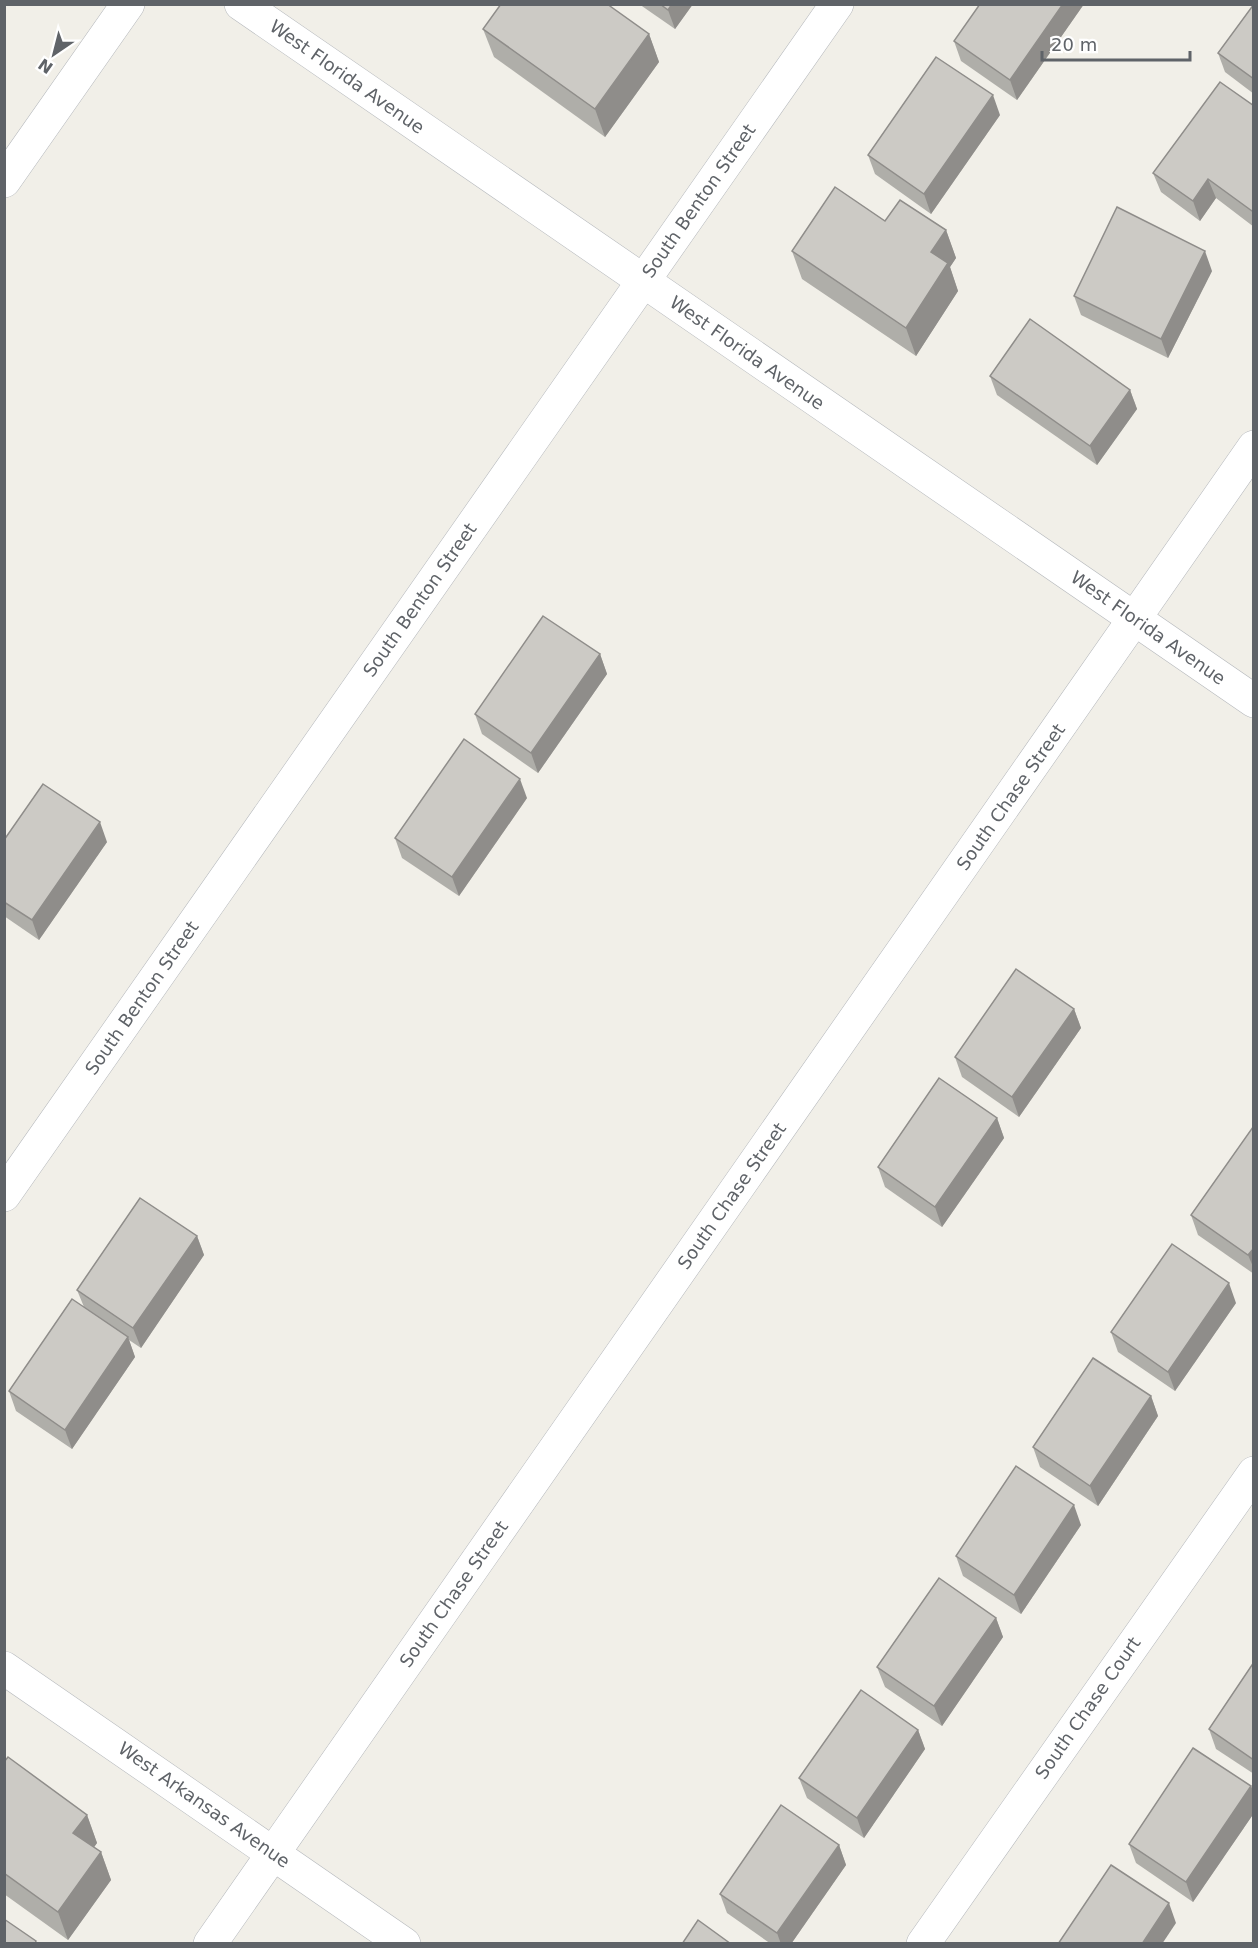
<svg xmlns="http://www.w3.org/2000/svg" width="1258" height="1948" font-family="'DejaVu Sans',sans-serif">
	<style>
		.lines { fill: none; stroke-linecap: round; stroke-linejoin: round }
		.minor-casing { stroke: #b5b8bc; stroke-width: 34 }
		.tertiary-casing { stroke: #b5b8bc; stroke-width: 34 }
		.minor { stroke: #fff; stroke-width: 33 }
		.tertiary { stroke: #fff; stroke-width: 33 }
		.wall { fill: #afaea9 }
		.shaded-wall { fill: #8f8d8a }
		.building { fill: #cccac5; stroke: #8f8d8a; stroke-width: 1.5 }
		.labels { text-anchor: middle; stroke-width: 6; stroke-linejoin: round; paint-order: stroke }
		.street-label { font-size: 18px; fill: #5f6368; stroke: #fff }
	</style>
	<rect width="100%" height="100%" fill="#f1efe8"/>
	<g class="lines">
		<defs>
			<g id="minor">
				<polyline points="4,181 128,4"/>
				<polyline points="4,1195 837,4"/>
				<polyline points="4,1668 404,1944"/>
				<polyline points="210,1944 1254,447"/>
				<polyline points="923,1944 1254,1473"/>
			</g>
			<polyline id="tertiary" points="241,4 1254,701"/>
		</defs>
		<use href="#minor" class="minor-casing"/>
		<use href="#tertiary" class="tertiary-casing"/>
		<use href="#minor" class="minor"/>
		<use href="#tertiary" class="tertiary"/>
	</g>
	<g class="wall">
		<polygon points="639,4 693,4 675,29"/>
		<polygon points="1084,4 1017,100 961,61 954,41"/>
		<polygon points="1254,4 1254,94 1225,72 1218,53"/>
		<polygon points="483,29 649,34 659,62 605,137 494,57"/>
		<polygon points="1254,106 1254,227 1216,198 1200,221 1161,192 1153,173"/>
		<polygon points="1000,115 931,214 875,174 868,155"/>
		<polygon points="885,221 946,230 956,258 950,267 958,291 916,356 802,279 792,251"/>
		<polygon points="1212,271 1168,358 1081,315 1074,296"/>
		<polygon points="990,376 1130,390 1137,409 1097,465 997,395"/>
		<polygon points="600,654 607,674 538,773 482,734 475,714"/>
		<polygon points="527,798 459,896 402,858 395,838"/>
		<polygon points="4,840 107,842 39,940 4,916"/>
		<polygon points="1074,1009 1081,1028 1019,1117 962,1077 955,1057"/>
		<polygon points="997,1118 1004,1138 942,1227 885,1187 878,1167"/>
		<polygon points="1254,1127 1254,1274 1198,1235 1191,1215"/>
		<polygon points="197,1236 204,1255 141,1348 129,1340 135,1357 72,1449 16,1411 9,1391 84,1307 77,1290"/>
		<polygon points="1236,1303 1175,1391 1118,1352 1111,1332"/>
		<polygon points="1151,1396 1158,1416 1098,1506 1040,1467 1033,1447"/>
		<polygon points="1081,1525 1021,1614 963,1576 956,1556"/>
		<polygon points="996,1618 1003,1637 942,1726 885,1687 877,1667"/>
		<polygon points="1254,1662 1254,1774 1216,1749 1209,1729"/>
		<polygon points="918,1730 925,1749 864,1838 807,1798 799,1778"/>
		<polygon points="4,1762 87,1815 97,1843 94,1847 101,1852 111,1880 68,1940 4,1894"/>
		<polygon points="1251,1786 1254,1793 1254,1813 1193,1902 1136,1863 1129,1844"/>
		<polygon points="839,1845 846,1865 791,1944 771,1944 727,1913 720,1894"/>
	</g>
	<g class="shaded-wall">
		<polygon points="672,4 693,4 675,29 668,10"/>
		<polygon points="1063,4 1084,4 1017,100 1010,80"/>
		<polygon points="649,34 659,62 605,137 595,109"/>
		<polygon points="993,95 1000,115 931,214 924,194"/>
		<polygon points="1208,179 1216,198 1200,221 1193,201"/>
		<polygon points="946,230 956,258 950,267 958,291 916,356 906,328 931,252"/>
		<polygon points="1205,251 1212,271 1168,358 1161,339"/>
		<polygon points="1130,390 1137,409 1097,465 1090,446"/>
		<polygon points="600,654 607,674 538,773 531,753"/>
		<polygon points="520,779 527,798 459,896 452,877"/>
		<polygon points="100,822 107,842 39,940 32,920"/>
		<polygon points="1074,1009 1081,1028 1019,1117 1012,1097"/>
		<polygon points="997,1118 1004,1138 942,1227 935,1207"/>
		<polygon points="197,1236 204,1255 141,1348 133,1328"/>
		<polygon points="1254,1248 1254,1269 1248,1255"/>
		<polygon points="1229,1283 1236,1303 1175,1391 1168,1372"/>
		<polygon points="128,1337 135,1357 72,1449 65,1430"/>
		<polygon points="1151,1396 1158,1416 1098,1506 1090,1486"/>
		<polygon points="1074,1505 1081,1525 1021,1614 1014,1595"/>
		<polygon points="996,1618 1003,1637 942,1726 934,1706"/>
		<polygon points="918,1730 925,1749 864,1838 857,1818"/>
		<polygon points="1251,1786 1254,1793 1254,1813 1193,1902 1186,1882"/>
		<polygon points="87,1815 97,1843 84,1861 73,1833"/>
		<polygon points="839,1845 846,1865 791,1944 781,1944 777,1933"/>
		<polygon points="101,1852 111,1880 68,1940 58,1912"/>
		<polygon points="1169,1903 1176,1923 1162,1944 1142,1944"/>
	</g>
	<g class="building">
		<polygon points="501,4 607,4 649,34 595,109 483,29"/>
		<polygon points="660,4 672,4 668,10"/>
		<polygon points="980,4 1063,4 1010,80 954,41"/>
		<polygon points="1254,4 1254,79 1218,53"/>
		<polygon points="936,57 993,95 924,194 868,155"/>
		<polygon points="1220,82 1254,106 1254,208 1252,211 1208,179 1193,201 1153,173"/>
		<polygon points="835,187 885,221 900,200 946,230 931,252 948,263 906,328 792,251"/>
		<polygon points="1117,207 1205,251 1161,339 1074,296"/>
		<polygon points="1030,319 1130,390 1090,446 990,376"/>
		<polygon points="543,616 600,654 531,753 475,714"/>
		<polygon points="464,739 520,779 452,877 395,838"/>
		<polygon points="43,784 100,822 32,920 4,902 4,840"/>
		<polygon points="1016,969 1074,1009 1012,1097 955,1057"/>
		<polygon points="939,1078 997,1118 935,1207 878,1167"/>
		<polygon points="1253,1127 1254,1248 1248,1255 1191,1215"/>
		<polygon points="140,1198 197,1236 133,1328 77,1290"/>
		<polygon points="1172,1244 1229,1283 1168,1372 1111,1332"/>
		<polygon points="72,1299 128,1337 65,1430 9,1391"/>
		<polygon points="1093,1358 1151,1396 1090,1486 1033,1447"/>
		<polygon points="1016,1466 1074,1505 1014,1595 956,1556"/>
		<polygon points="939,1578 996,1618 934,1706 877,1667"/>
		<polygon points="1254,1662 1254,1760 1209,1729"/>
		<polygon points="861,1690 918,1730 857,1818 799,1778"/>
		<polygon points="1193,1748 1251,1786 1186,1882 1129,1844"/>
		<polygon points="8,1757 87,1815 73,1833 101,1852 58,1912 4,1873 4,1762"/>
		<polygon points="781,1805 839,1845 777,1933 720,1894"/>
		<polygon points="1111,1865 1169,1903 1142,1944 1058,1944"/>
		<polygon points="4,1919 36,1941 35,1944 4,1944"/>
		<polygon points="698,1920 731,1944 682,1944"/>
	</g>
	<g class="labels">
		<g class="street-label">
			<text transform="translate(347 77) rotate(35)" y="6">West Florida Avenue</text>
			<text transform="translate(699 201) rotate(-55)" y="6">South Benton Street</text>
			<text transform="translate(747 353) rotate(35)" y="6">West Florida Avenue</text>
			<text transform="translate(420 600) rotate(-55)" y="6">South Benton Street</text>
			<text transform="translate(1148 628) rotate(35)" y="6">West Florida Avenue</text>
			<text transform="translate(1011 797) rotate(-55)" y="6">South Chase Street</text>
			<text transform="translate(142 998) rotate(-55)" y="6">South Benton Street</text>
			<text transform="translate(732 1196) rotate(-55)" y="6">South Chase Street</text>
			<text transform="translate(454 1594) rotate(-55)" y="6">South Chase Street</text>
			<text transform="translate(1088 1708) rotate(-55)" y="6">South Chase Court</text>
			<text transform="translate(204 1805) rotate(35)" y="6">West Arkansas Avenue</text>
		</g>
	</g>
	<rect width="1258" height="1948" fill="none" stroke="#5f6368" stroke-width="12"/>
	<g transform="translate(54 54) rotate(215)" stroke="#ffffff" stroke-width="4.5" paint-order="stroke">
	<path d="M0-4.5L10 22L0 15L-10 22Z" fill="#5f6368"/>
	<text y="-9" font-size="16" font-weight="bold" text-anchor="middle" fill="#5f6368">N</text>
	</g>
	<path d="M1042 51v9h148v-9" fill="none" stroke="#5f6368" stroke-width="3"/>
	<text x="1051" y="51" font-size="18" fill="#5f6368" stroke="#ffffff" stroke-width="4.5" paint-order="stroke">20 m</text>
</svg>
